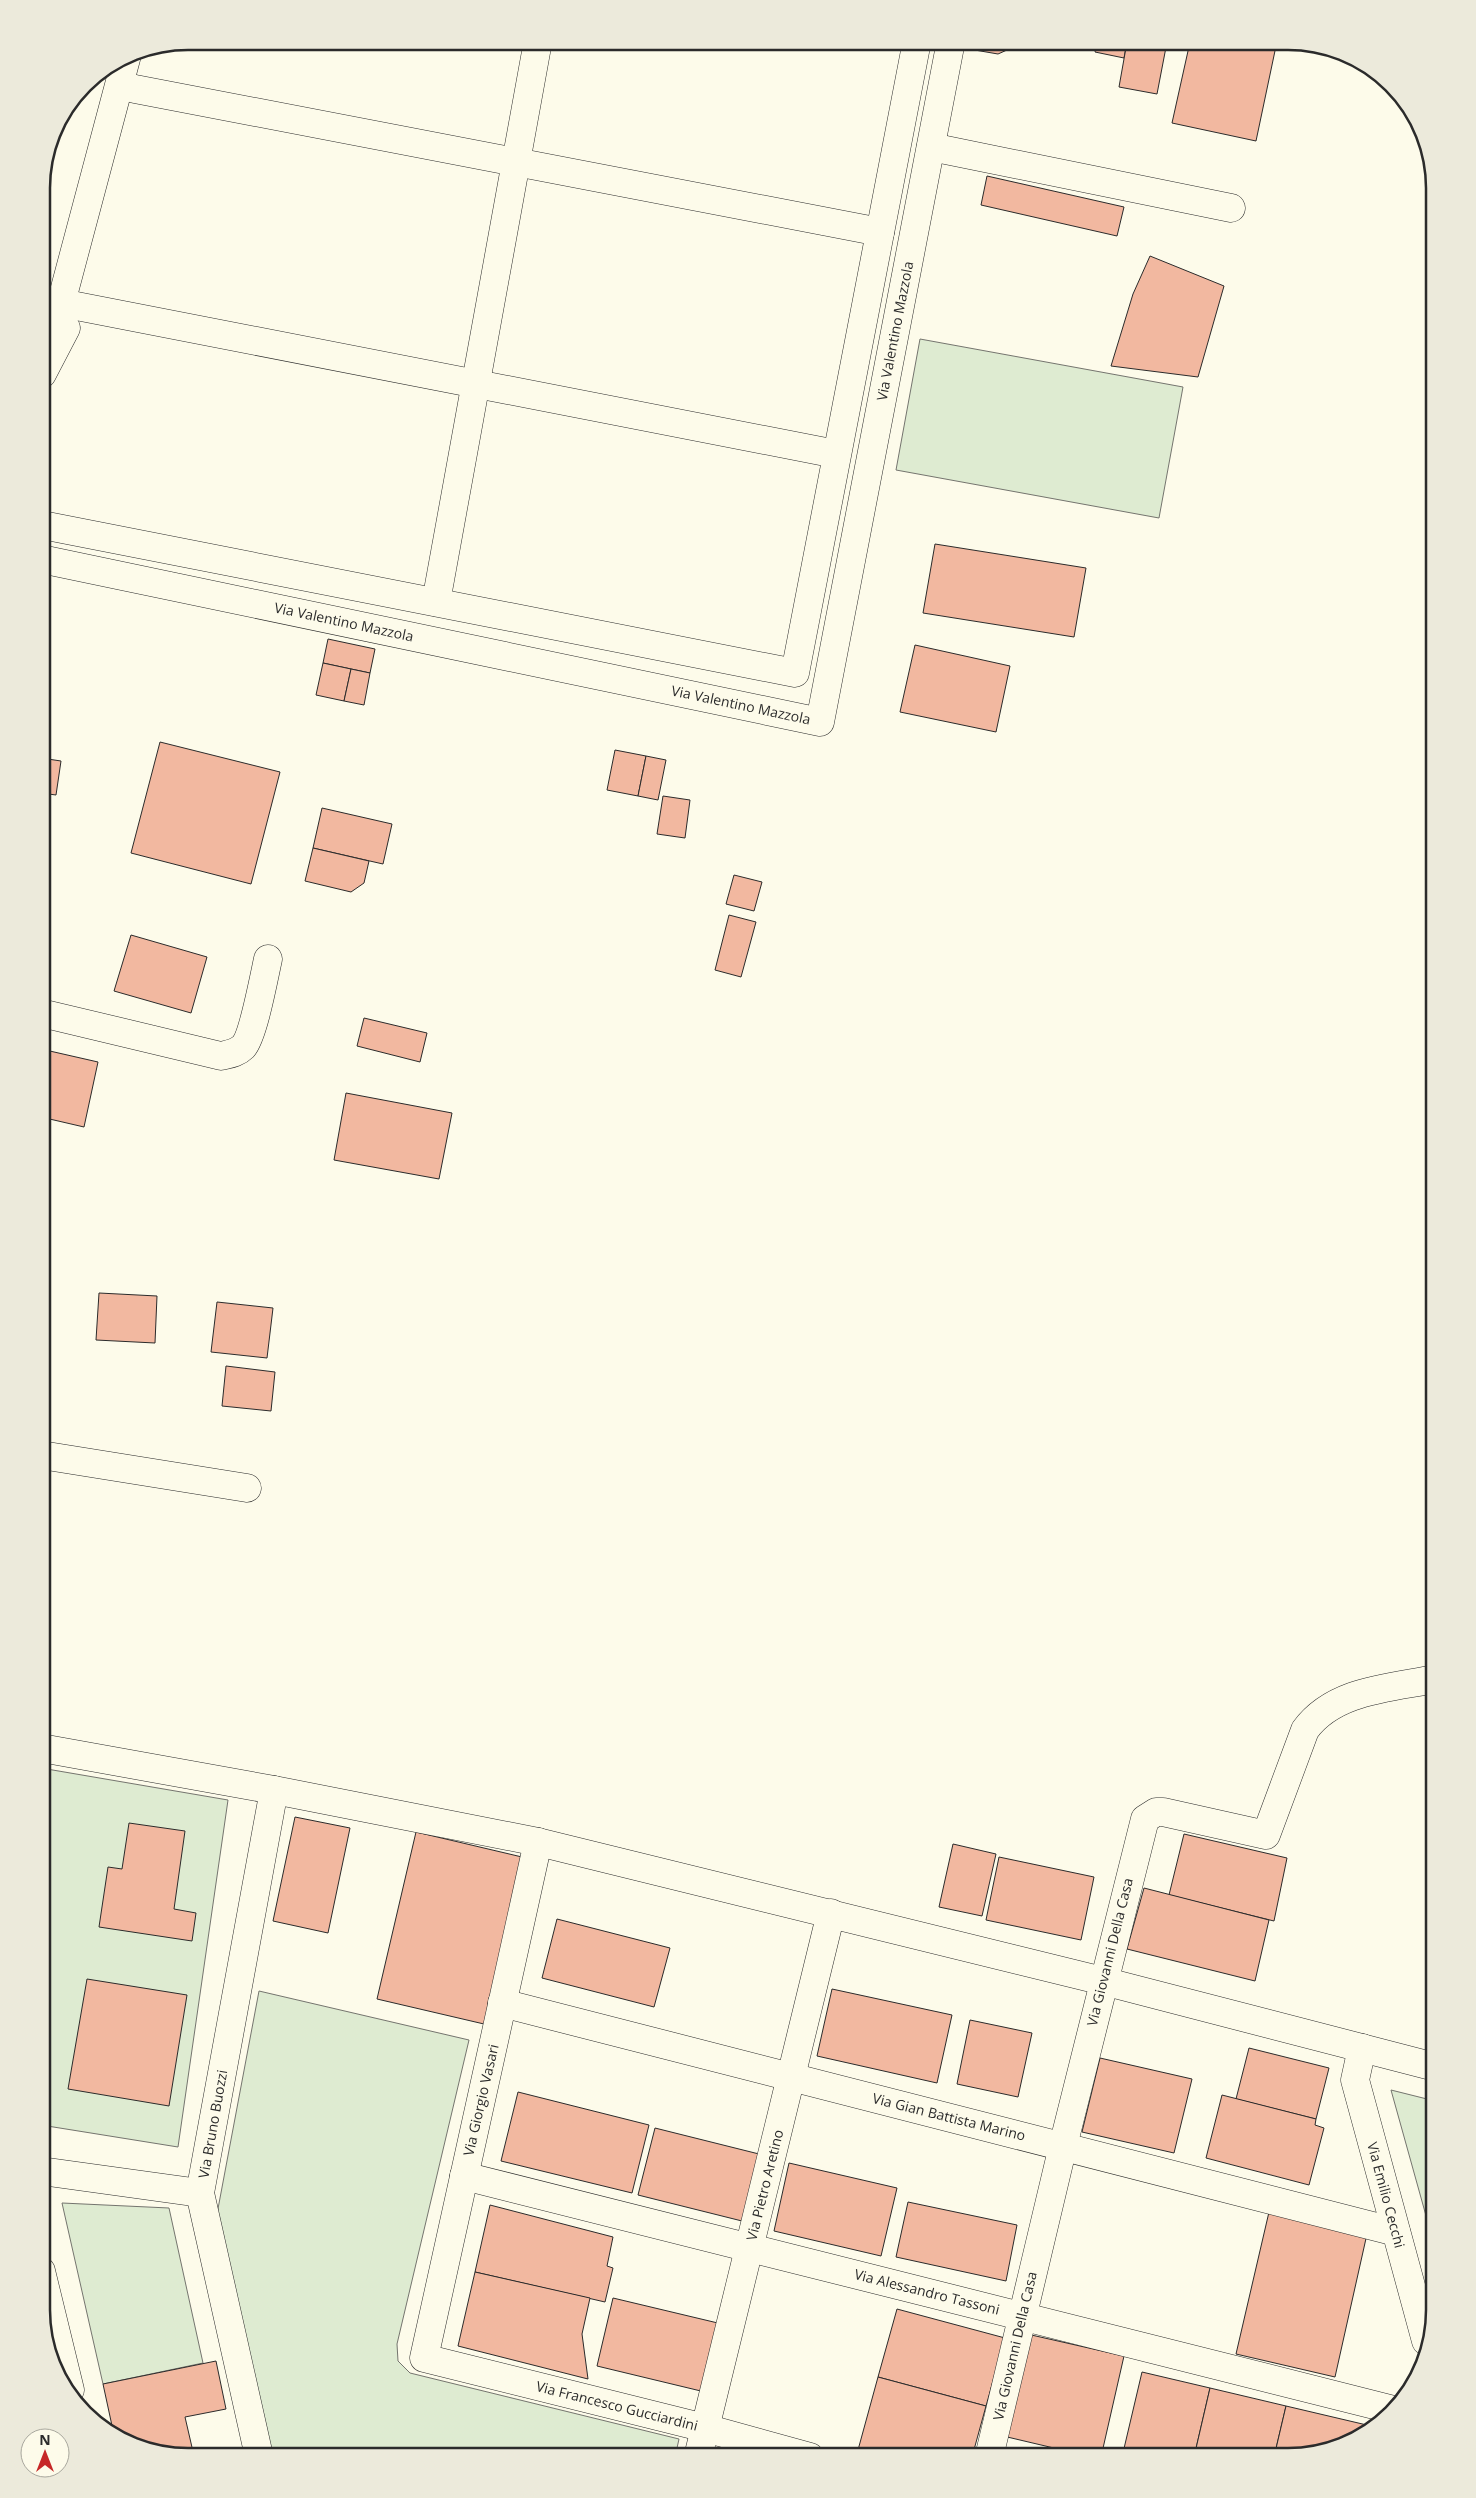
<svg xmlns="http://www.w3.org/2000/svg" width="1476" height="2498" font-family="'Open Sans',sans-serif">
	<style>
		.green { fill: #deebd1; stroke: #74746e }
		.building { fill: #f2b8a0; stroke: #2b2b2b }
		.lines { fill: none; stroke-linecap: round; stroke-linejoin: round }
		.minor-casing { stroke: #2b2b2b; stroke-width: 29 }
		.minor { stroke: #fdfbea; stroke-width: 28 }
		.labels { text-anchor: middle; stroke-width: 4; stroke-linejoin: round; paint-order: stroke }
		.street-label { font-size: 14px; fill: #2b2b2b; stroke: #fdfbea }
		.rim { fill: none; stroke: #2b2b2b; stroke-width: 2.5 }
	</style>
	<rect width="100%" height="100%" fill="#fdfbea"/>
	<g class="green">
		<polygon points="920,339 1183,387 1159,518 896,470"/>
		<polygon points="41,1768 228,1800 178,2147 41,2125"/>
		<polygon points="259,1991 469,2040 397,2344 398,2361 410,2373 679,2439 675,2457 269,2456 217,2214"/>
		<polygon points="1391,2090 1435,2101 1435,2248"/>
		<polygon points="62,2203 169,2208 203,2363 103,2384"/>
	</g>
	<g class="building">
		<polygon points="964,41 1025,42 998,54 963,48"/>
		<polygon points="1097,42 1127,42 1124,58 1095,52"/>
		<polygon points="1127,42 1167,42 1157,94 1119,87"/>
		<polygon points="1190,42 1253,42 1276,46 1256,141 1172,123"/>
		<polygon points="987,176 1124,207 1117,236 981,205"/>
		<polygon points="1150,256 1224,286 1198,377 1111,366 1133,294"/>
		<polygon points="935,544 1086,568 1074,637 923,613"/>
		<polygon points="328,639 375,649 370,673 323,663"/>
		<polygon points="915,645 1010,666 996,732 900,712"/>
		<polygon points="323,663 351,669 344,701 316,695"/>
		<polygon points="351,669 370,673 364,705 344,701"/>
		<polygon points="160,742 280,772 251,884 131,853"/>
		<polygon points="615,750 646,756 638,796 607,790"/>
		<polygon points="646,756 666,760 658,800 638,796"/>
		<polygon points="41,758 61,761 56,795 41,793"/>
		<polygon points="663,796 690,800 685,838 657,834"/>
		<polygon points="322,808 392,824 383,864 313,848"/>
		<polygon points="313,848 369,861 364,883 351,892 305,881"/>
		<polygon points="734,875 762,882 754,911 726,904"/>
		<polygon points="729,915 756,922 741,977 715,970"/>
		<polygon points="131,935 207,957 191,1013 114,991"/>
		<polygon points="364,1018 427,1033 420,1062 357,1046"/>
		<polygon points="41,1049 98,1062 84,1127 41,1117"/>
		<polygon points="346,1093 452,1113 439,1179 334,1160"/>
		<polygon points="99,1293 157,1296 155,1343 96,1340"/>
		<polygon points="217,1302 273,1308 267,1358 211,1352"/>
		<polygon points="41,1322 50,1323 41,1369"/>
		<polygon points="226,1366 275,1372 271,1411 222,1406"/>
		<polygon points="295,1817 350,1828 328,1933 273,1921"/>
		<polygon points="129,1823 185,1831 174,1909 196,1913 192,1941 99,1927 108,1867 122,1869"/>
		<polygon points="416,1832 522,1857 484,2024 377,1999"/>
		<polygon points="1184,1834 1287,1858 1274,1921 1169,1895"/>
		<polygon points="953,1844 996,1854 982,1916 939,1907"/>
		<polygon points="999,1857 1094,1877 1081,1940 986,1920"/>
		<polygon points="1144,1888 1269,1920 1255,1981 1127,1949"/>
		<polygon points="557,1919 670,1948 654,2007 542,1978"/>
		<polygon points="87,1979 187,1995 169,2106 68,2089"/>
		<polygon points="832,1989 952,2015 937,2083 817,2056"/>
		<polygon points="970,2020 1032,2033 1018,2097 957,2084"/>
		<polygon points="1249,2048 1329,2068 1316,2119 1236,2099"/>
		<polygon points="1100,2058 1192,2079 1174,2153 1082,2132"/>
		<polygon points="518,2092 649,2125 632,2193 501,2161"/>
		<polygon points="1222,2095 1316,2119 1315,2125 1324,2128 1309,2185 1206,2158"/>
		<polygon points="655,2128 759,2154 742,2221 638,2195"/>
		<polygon points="789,2163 897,2188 881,2256 774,2231"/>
		<polygon points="908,2202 1017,2225 1006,2281 896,2257"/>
		<polygon points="490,2205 613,2237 607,2266 613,2268 605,2302 475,2272"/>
		<polygon points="1269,2212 1367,2234 1335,2377 1236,2354"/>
		<polygon points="475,2272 590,2298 582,2334 588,2379 458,2346"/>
		<polygon points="613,2298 722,2324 705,2392 597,2366"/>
		<polygon points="897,2309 1005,2338 986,2406 878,2377"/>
		<polygon points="1027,2334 1124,2356 1101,2457 1092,2457 1003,2436"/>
		<polygon points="216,2361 226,2409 185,2417 194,2456 178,2456 114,2435 103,2384"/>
		<polygon points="1142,2372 1210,2388 1194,2457 1122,2457"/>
		<polygon points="878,2377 986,2406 972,2457 883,2457 858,2450"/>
		<polygon points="1210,2388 1286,2406 1274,2457 1194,2457"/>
		<polygon points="1286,2406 1371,2426 1353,2442 1288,2457 1274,2457"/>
	</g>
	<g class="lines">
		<defs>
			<g id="minor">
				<polyline points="120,85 135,89 880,232"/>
				<polyline points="931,147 1231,208"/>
				<polyline points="61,303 836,454"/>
				<polyline points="42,343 61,303 127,55"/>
				<polyline points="42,374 66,328"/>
				<polyline points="42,525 795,673 917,41"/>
				<polyline points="41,559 820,722 951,41"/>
				<polyline points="436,602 538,41"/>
				<path d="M41 1013 221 1056C229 1054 237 1053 243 1047 253 1037 264 977 268 959"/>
				<polyline points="41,1455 247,1488"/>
				<polyline points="41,1748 274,1790 538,1842 1103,1981 1435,2067"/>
				<polyline points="538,1842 424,2358 705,2428 810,2457"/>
				<polyline points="502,2003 1396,2232"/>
				<polyline points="1362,2048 1355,2080 1426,2341"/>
				<polyline points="41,2171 200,2193"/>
				<polyline points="464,2176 1390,2409"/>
				<polyline points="41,2271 70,2390"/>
				<polyline points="259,2456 200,2193 274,1790"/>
				<polyline points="698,2457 831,1913"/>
				<path d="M989 2457 1063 2146 1145 1819 1156 1812H1163L1266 1835 1305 1730C1334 1690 1390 1688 1435 1679"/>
			</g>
		</defs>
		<use href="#minor" class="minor-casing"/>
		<use href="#minor" class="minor"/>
	</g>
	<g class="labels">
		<g class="street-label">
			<text transform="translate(895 331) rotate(-79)" y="5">Via Valentino Mazzola</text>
			<text transform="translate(344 622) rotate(12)" y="5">Via Valentino Mazzola</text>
			<text transform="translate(741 705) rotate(12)" y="5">Via Valentino Mazzola</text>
			<text transform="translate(1110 1952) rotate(-76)" y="5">Via Giovanni Della Casa</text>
			<text transform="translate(481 2100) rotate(-77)" y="5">Via Giorgio Vasari</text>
			<text transform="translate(949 2117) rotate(14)" y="5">Via Gian Battista Marino</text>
			<text transform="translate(213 2124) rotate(-80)" y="5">Via Bruno Buozzi</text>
			<text transform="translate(765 2185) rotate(-76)" y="5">Via Pietro Aretino</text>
			<text transform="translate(1386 2195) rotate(75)" y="5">Via Emilio Cecchi</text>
			<text transform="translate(927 2292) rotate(14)" y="5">Via Alessandro Tassoni</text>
			<text transform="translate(1015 2346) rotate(-77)" y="5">Via Giovanni Della Casa</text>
			<text transform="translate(617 2406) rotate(14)" y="5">Via Francesco Gucciardini</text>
		</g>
	</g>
	<path d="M0 0H1476V2498H0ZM188 50H1288A138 138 0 0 1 1426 188V2310A138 138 0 0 1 1288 2448H188A138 138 0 0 1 50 2310V188A138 138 0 0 1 188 50Z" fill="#eceadb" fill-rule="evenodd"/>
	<path class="rim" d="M188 50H1288A138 138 0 0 1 1426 188V2310A138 138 0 0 1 1288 2448H188A138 138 0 0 1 50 2310V188A138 138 0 0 1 188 50Z"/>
	<g transform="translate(45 2453)"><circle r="24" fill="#fdfbea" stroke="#a9a89e"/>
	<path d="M0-4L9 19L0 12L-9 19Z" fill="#c62828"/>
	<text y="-8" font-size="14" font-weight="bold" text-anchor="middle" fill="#2b2b2b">N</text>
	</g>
</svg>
